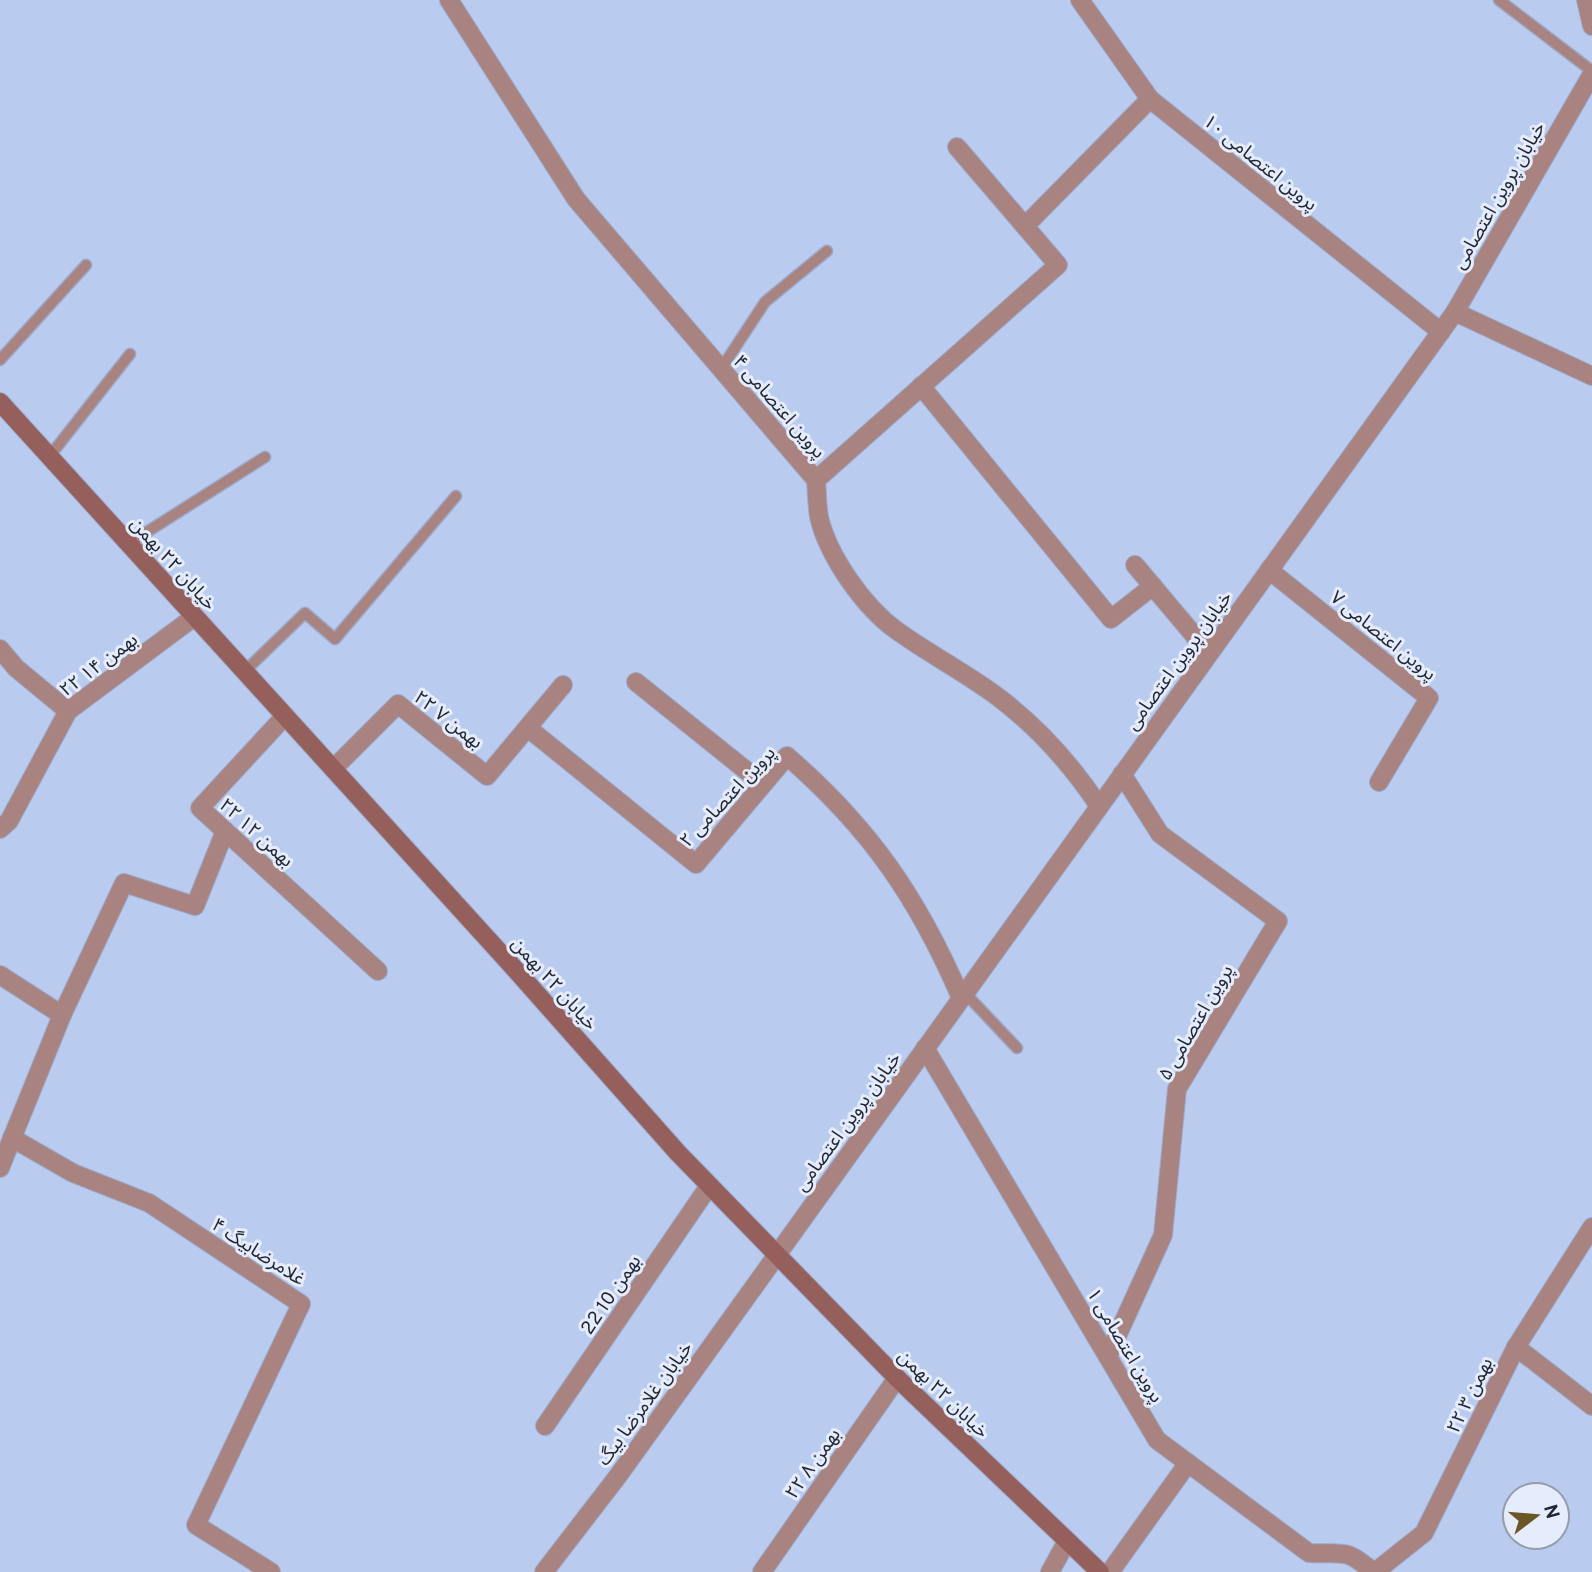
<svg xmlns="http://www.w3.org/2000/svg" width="1592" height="1572" font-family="Overpass,'Noto Sans Arabic',sans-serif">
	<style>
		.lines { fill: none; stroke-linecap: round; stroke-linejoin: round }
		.service-casing { stroke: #9baaca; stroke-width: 13 }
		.minor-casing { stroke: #9baaca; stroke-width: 20 }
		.tertiary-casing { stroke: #9baaca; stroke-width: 20 }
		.secondary-casing { stroke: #9baaca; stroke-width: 20 }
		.service { stroke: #a9837f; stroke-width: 10 }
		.minor { stroke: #a9837f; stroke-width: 18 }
		.tertiary { stroke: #a9837f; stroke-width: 18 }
		.secondary { stroke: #95605b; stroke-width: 18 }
		.labels { text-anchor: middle; stroke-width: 6; stroke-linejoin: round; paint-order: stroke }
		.street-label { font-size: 19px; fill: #1e2432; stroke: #e5ecfb }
	</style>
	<rect width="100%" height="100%" fill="#bacbf0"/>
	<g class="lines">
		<defs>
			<g id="service">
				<polyline points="1499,0 1592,71"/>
				<polyline points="0,360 86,265"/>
				<polyline points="721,369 765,302 827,251"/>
				<polyline points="49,457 130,354"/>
				<polyline points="128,544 265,457"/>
				<polyline points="244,672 305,613 335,639 456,496"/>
				<polyline points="965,993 1017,1048"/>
			</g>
			<g id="minor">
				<path d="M449 0 576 199 816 480C817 492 817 505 819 517 828 556 864 607 896 630 929 654 966 673 998 697 1039 728 1071 764 1099 806"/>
				<polyline points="1080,0 1150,99 1441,332"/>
				<polyline points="1586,0 1592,26"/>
				<polyline points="1025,226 1150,99"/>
				<polyline points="1455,312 1592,376"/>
				<polyline points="921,386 1111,619 1153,586"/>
				<polyline points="816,480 1058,265 957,147"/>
				<polyline points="1135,565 1209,653"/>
				<polyline points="1269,570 1429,698 1379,782"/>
				<polyline points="0,649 16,668 68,711"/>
				<polyline points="636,682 763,784"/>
				<polyline points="285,716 200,808 378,971"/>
				<path d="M528 728 696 864 787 756C870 828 918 898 961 998"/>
				<polyline points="333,769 398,704 487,776 563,685"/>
				<polyline points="0,829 9,821 68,711 194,617"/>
				<polyline points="0,975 62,1015"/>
				<path d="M925 1048 1157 1440 1309 1553C1344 1555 1345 1547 1373 1572"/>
				<polyline points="12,1138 73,1173 149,1203 301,1304 196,1525 271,1572"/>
				<polyline points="0,1168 62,1015 124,883 195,906 225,831"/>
				<polyline points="1516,1347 1592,1406"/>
				<polyline points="1108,1356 1163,1235 1177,1089 1278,921 1160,834 1122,774"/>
				<polyline points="545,1426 709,1186"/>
				<polyline points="762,1572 897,1378"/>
				<polyline points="1050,1572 1067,1541"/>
				<polyline points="1110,1572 1188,1463"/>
				<polyline points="1375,1572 1424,1533 1516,1347 1592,1227"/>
			</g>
			<polyline id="tertiary" points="544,1572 618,1476 1455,312 1592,74"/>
			<polyline id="secondary" points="0,402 514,968 678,1153 897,1378 1100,1572"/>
		</defs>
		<use href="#service" class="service-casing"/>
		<use href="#minor" class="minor-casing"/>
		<use href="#tertiary" class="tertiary-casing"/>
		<use href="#secondary" class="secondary-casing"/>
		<use href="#service" class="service"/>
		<use href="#minor" class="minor"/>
		<use href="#tertiary" class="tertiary"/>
		<use href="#secondary" class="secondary"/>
	</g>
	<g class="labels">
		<g class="street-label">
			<text transform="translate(1261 162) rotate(39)" y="7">پروین اعتصامی ۱۰</text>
			<text transform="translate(1498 195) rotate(-60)" y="7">خیابان پروین اعتصامی</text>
			<text transform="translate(780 406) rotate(49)" y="7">پروین اعتصامی ۴</text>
			<text transform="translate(174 563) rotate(48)" y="7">خیابان ۲۲ بهمن</text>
			<text transform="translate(1384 635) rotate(39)" y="7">پروین اعتصامی ۷</text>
			<text transform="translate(1178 660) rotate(-54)" y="7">خیابان پروین اعتصامی</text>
			<text transform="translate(98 664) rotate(-37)" y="7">۲۲ بهمن ۱۴</text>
			<text transform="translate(449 719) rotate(38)" y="7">۲۲ بهمن ۷</text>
			<text transform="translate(727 796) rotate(-47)" y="7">پروین اعتصامی ۲</text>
			<text transform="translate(257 832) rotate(42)" y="7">۲۲ بهمن ۱۲</text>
			<text transform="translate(555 983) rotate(48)" y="7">خیابان ۲۲ بهمن</text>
			<text transform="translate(1195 1022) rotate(-60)" y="7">پروین اعتصامی ۵</text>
			<text transform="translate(847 1121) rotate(-54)" y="7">خیابان پروین اعتصامی</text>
			<text transform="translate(259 1251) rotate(33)" y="7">غلامرضابیگ ۴</text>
			<text transform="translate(610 1294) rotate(-56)" y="7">22 بهمن 10</text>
			<text transform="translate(1126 1345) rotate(59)" y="7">پروین اعتصامی ۱</text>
			<text transform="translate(944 1393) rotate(44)" y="7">خیابان ۲۲ بهمن</text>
			<text transform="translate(1469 1395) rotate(-64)" y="7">۲۲ بهمن ۳</text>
			<text transform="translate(644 1403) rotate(-54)" y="7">خیابان غلامرضا بیگ</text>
			<text transform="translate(812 1463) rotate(-55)" y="7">۲۲ بهمن ۸</text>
		</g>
	</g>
	<g transform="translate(1536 1516) rotate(74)"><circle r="33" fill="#e5ecfb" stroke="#959cab" stroke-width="2"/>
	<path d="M0-5L12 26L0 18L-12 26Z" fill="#6b5625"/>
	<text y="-10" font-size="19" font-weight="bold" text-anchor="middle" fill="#1e2432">N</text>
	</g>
</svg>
